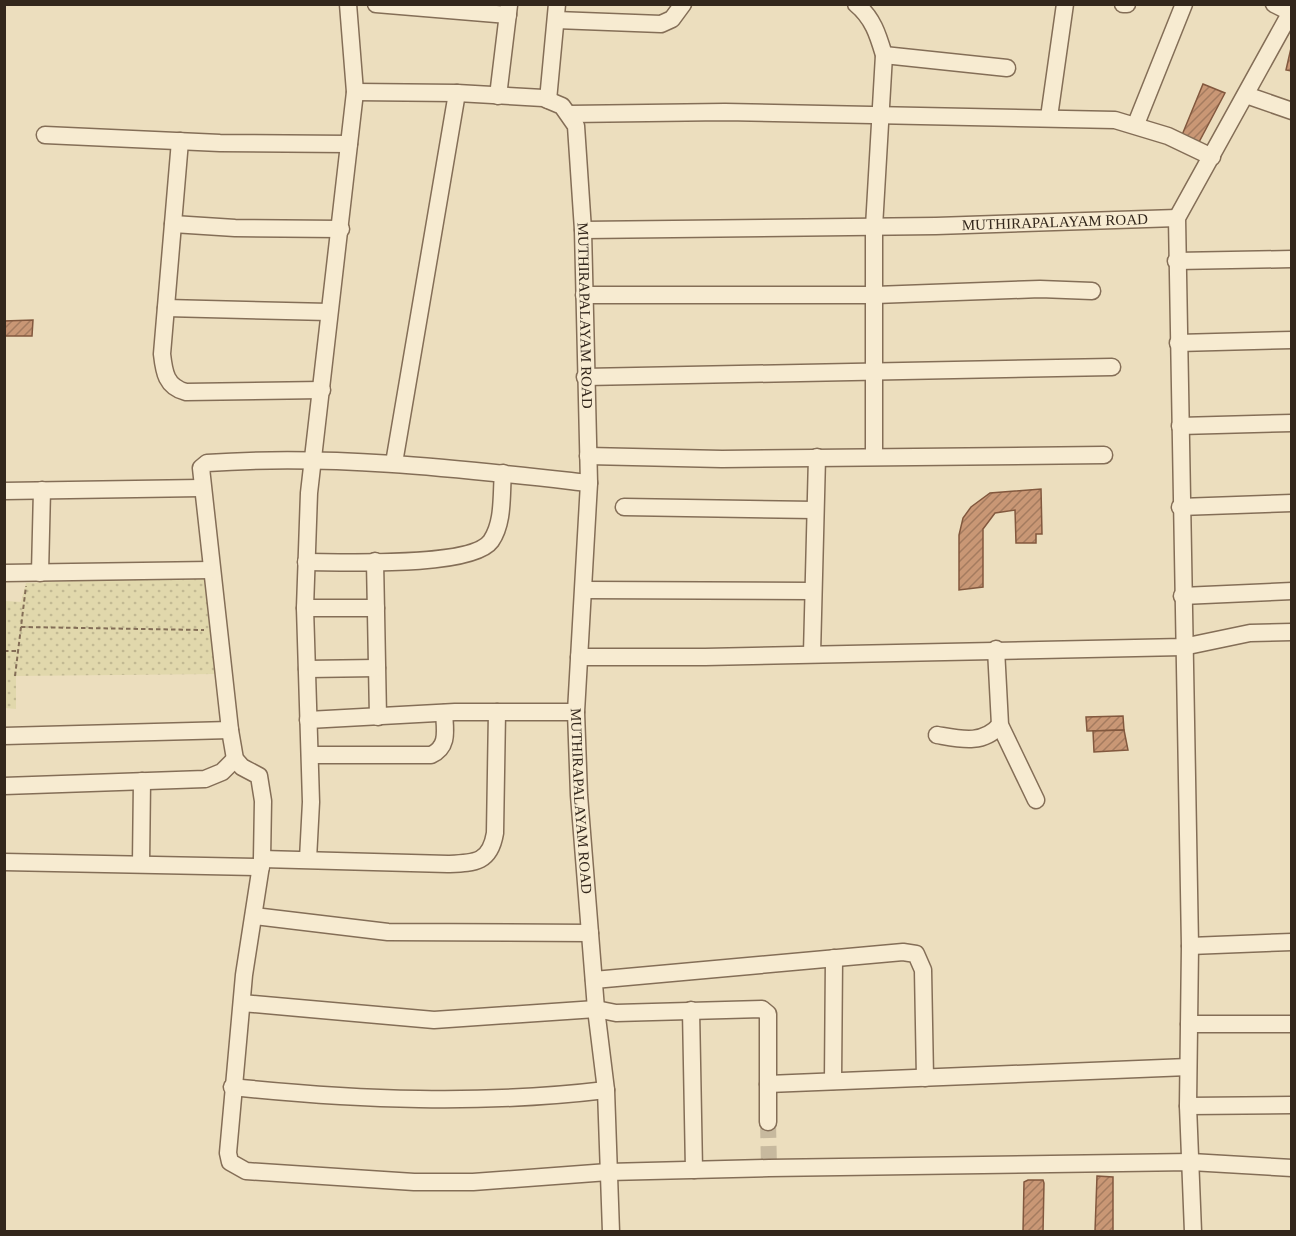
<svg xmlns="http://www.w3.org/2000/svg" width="1296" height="1236" font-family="Georgia,serif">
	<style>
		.farmland { fill: url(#farmland-dots) }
		.building { fill: url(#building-hatch); stroke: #82583e; stroke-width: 1.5 }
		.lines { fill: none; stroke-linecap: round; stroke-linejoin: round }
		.minor-tunnel { stroke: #c7b99e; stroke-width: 16; stroke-dasharray: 16 8; stroke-linecap: butt }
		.minor-casing { stroke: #846e57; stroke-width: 19 }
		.path { stroke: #846e57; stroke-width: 2; stroke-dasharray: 4.5 3; stroke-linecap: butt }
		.minor { stroke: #f7ebd1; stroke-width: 16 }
		.labels { text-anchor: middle; stroke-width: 4.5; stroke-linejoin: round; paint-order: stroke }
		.street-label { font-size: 15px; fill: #33271c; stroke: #f4e8cd }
	</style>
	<defs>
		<pattern id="farmland-dots" width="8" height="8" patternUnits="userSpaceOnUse" patternTransform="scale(1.5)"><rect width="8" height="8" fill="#e1d8ac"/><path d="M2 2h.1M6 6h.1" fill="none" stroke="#c2b993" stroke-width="1.8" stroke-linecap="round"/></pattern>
		<pattern id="building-hatch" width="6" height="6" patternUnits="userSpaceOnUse" patternTransform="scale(1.5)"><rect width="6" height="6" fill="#c99775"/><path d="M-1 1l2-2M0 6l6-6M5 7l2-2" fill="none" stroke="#a47b5f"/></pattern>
	</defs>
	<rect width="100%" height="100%" fill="#ecdebe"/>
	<polygon class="farmland" points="206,576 218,674 16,676 16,709 5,708 5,601 21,602 26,583"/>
	<g class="building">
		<polygon points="1291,48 1292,48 1292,71 1286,70"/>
		<polygon points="1203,84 1225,93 1199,142 1182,135"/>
		<polygon points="33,320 32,336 4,336 4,321"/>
		<polygon points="1041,489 1042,534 1036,534 1036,543 1016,543 1015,510 995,513 983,529 983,587 959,590 959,535 963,518 971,507 990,493"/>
		<polygon points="1123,716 1124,730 1087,731 1086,717"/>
		<polygon points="1124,730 1128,750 1094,752 1093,731"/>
		<polygon points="1097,1176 1113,1177 1113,1232 1095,1231"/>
		<polygon points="1028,1180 1043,1180 1044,1183 1043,1232 1023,1232 1024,1182"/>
	</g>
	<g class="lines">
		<polyline class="minor-tunnel" points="768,1122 769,1168"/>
		<defs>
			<g id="minor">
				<polyline points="376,4 508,15"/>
				<path d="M856 4C873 18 878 35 884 55L874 227V456"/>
				<polyline points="1123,4 1127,4"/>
				<polyline points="1274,4 1292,13"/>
				<polyline points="556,20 661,24 672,19 683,4"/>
				<polyline points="884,55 1007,68"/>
				<path id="s1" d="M355 92 457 93 543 98 562 106 576 126 583 230 589 483 576 712 579 795 596 1009 606 1090 611 1232"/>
				<polyline points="1246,95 1292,111"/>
				<polyline points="498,96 509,5"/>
				<polyline points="548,100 557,4"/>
				<polyline points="569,114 725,112 1115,120 1168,136 1212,157"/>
				<polyline points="1049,117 1065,4"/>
				<polyline points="1136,124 1184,4"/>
				<polyline points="45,135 220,143 349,144"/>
				<path d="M180 141 162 354C164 372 166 387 186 392L322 390"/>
				<polyline points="173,224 235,228 341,229"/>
				<path id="s2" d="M583 230 936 226 1177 218"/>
				<polyline points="1176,261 1292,259"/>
				<polyline points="584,295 875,295 1040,289 1092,291"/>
				<polyline points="166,308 329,312"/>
				<polyline points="1178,343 1292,340"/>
				<polyline points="585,377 1112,367"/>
				<polyline points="1180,426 1292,423"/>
				<polyline points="588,456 722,459 1104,455"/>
				<polyline points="394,463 457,93"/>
				<path d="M589 483C461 469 335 454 207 463L201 468 230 730 235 759 242 767 259 776 263 801 262 859 244 975 228 1153 230 1162 246 1171 414 1182H473L608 1172 769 1168 1191 1162 1292 1168"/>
				<polyline points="4,491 201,488"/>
				<polyline points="624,507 815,510"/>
				<polyline points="1180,507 1292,503"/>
				<polyline points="375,561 378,717"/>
				<path d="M306 562C341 562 472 568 491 541 504 522 501 495 503 473"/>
				<polyline points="4,573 211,570"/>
				<polyline points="40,573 42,490"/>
				<polyline points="584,590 812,591"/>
				<polyline points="1182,596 1292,591"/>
				<polyline points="305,608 376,608"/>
				<polyline points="996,649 1000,725 1036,800"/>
				<polyline points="812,654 817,457"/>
				<polyline points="579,657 705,657 1183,647 1250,633 1292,632"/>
				<polyline points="307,669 377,668"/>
				<polyline points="308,720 455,712 576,712"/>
				<path d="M937 735C960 739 983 745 1000 725"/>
				<polyline points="4,736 230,730"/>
				<path d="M310 755H431C449 747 445 730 444 713"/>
				<polyline points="4,786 205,779 222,772 235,759"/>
				<path d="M262 859 448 864C475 863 490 863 495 833L497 712"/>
				<polyline points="308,859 311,802 305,608 309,493 355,92 348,4"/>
				<polyline points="4,862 261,867"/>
				<polyline points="141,864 142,781"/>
				<polyline points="254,916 388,932 590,933"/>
				<polyline points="1190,946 1292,942"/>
				<polyline points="594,980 903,952 916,954 923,970 925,1078"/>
				<polyline points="242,1003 434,1020 596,1009 616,1013 762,1009 768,1014 768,1122"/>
				<polyline points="691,1010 694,1170"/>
				<polyline points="1189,1024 1292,1024"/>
				<polyline points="833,1081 834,958"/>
				<polyline points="768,1084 1188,1067"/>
				<path d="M232 1087C357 1100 481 1105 606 1090"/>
				<polyline points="1188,1106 1292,1105"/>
				<polyline points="1193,1232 1188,1106 1190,946 1177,218 1292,10"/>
			</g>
		</defs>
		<use href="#minor" class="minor-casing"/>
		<g class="path">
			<polyline points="21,627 204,630"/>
			<polyline points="4,651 18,651"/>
			<polyline points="15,676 26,586"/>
		</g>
		<use href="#minor" class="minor"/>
	</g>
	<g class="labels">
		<g class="street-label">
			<text dy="5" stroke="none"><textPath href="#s2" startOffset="472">MUTHIRAPALAYAM ROAD</textPath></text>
			<text dy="5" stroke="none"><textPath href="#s1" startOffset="423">MUTHIRAPALAYAM ROAD</textPath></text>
			<text dy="5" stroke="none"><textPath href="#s1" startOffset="909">MUTHIRAPALAYAM ROAD</textPath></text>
		</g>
	</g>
	<rect width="1296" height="1236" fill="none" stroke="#33271c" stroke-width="12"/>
</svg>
